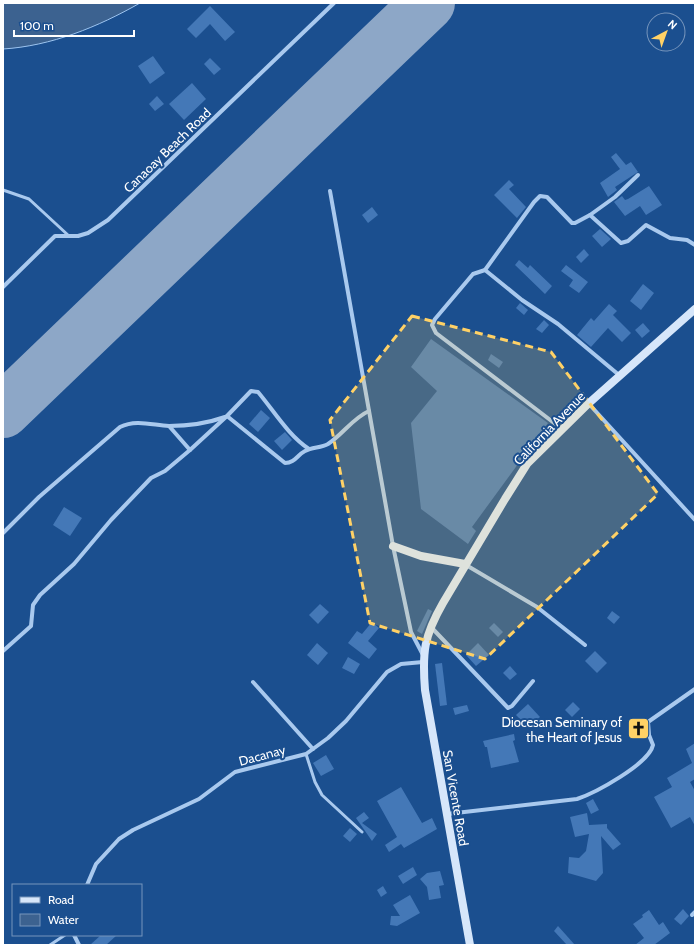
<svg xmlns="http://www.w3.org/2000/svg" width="698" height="948" font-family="Cabin,sans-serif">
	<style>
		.water { fill: #3c6290; stroke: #9cc4f0 }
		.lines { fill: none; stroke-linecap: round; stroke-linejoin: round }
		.runway { stroke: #8da7c7; stroke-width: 54 }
		.building { fill: #4478b7 }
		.lane { stroke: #a9c9ee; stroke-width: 3 }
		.street { stroke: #a9c9ee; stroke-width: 4 }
		.secondary { stroke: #d6e6fa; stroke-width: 8 }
		.marked { fill: #ffd166; fill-opacity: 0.2; stroke: #ffd166; stroke-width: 3; stroke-dasharray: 8 5; stroke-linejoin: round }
		.labels { text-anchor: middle; stroke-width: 4; stroke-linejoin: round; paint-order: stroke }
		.street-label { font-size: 13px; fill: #fff; stroke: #1b4f8f }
		.poi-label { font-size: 13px; fill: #fff; stroke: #1b4f8f; text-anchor: end }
	</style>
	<rect width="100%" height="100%" fill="#1b4f8f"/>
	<path class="water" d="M3 3H140C98 27 51 46 3 49Z"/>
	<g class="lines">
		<polyline class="runway" points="3,411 428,3"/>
	</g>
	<g class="building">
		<polygon points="210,6 235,32 225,41 210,24 196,38 187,29"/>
		<polygon points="153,56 165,73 150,84 138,66"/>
		<polygon points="210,58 221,69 214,75 204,64"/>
		<polygon points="192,83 206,99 184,120 169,104"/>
		<polygon points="157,96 164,104 155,111 149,104"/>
		<polygon points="616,153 626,165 631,162 638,172 615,187 617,190 608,197 600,183 620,169 611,157"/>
		<polygon points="509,180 514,185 509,189 526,207 517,218 494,195"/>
		<polygon points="649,186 662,205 646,215 640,206 625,216 614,202 622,196 625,200 628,199"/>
		<polygon points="372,207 378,215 368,223 362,215"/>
		<polygon points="600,229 611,239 602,247 592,236"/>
		<polygon points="584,249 589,255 581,263 576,257"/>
		<polygon points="519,260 528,268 530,265 552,286 545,294 515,265"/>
		<polygon points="566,265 588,282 579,293 569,286 573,280 561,271"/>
		<polygon points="643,284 654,293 641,310 630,301"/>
		<polygon points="520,303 528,310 524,315 516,308"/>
		<polygon points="609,304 617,311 613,315 631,333 622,342 608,328 591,347 577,335 591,318 594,321"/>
		<polygon points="544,320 549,325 542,333 536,329"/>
		<polygon points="643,323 650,331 642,338 635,330"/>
		<polygon points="431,339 548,423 472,527 476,531 468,544 421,509 411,423 437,391 411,367"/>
		<polygon points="491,354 503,362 499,368 488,360"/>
		<polygon points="261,410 270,418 258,432 249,424"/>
		<polygon points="285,432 292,440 282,450 274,441"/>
		<polygon points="64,507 82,518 70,536 53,525"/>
		<polygon points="320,604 329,612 318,624 309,615"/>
		<polygon points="428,609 432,611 422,634 417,631"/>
		<polygon points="612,611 620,617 614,624 607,618"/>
		<polygon points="372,622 379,628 368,641 377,649 369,659 348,643 357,631 362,634"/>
		<polygon points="494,623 503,632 498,637 489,628"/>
		<polygon points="317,643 328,653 318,665 307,655"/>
		<polygon points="478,643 489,655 476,666 466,655"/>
		<polygon points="595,651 607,663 597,673 585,661"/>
		<polygon points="348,657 360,664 354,674 342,668"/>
		<polygon points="442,663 447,705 440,706 435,664"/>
		<polygon points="510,666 517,674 510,680 503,673"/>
		<polygon points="573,702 580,709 572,717 565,710"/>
		<polygon points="528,704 540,717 528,727 516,715"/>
		<polygon points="467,705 469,711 455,715 453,708"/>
		<polygon points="514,734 515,740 513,741 519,762 491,768 487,747 485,747 483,741"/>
		<polygon points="695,743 695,779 690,782 695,791 695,826 690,817 671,828 654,797 672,787 667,778 692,763 686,749"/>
		<polygon points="326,755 334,769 321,776 313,763"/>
		<polygon points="401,787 422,823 432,818 437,829 404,848 401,844 389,852 385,845 397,837 377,801"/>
		<polygon points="593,799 599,810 591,814 586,803"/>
		<polygon points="364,812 369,818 362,823 377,834 372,841 356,818"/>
		<polygon points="587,813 589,825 607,824 607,828 621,844 613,850 601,836 603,873 596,881 568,873 569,857 579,858 586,851 589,834 575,837 570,817"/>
		<polygon points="350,828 357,834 350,842 343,836"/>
		<polygon points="413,867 417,875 403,884 398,876"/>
		<polygon points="440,871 444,885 439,886 441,898 429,900 427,887 420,879 427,873"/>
		<polygon points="383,886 387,893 381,897 377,890"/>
		<polygon points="410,895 420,913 397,926 390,925 391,916 400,916 393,905"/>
		<polygon points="683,909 689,916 681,925 674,919"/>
		<polygon points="649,910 659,925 663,922 670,933 654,945 635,945 644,938 633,924 643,917 642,915"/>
		<polygon points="558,926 575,945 567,945 554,931"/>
		<polygon points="101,935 117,935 106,945 90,945"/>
	</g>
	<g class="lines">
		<g class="lane">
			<polyline points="3,190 29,199 69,236"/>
			<polyline points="306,754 315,782 322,795 362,832"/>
			<polyline points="50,945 65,935"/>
		</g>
		<g class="street">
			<polyline points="638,175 615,197 590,215 621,243 628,241 646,225 670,238 687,240 695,245"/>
			<polyline points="330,191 393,546 411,632 423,655"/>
			<polyline points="485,270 522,300 558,324 619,375"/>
			<polyline points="3,287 55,236 78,236 88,233 108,220 334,3"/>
			<polyline points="589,404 695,520"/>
			<path d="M227 416 285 463C295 463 297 455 305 451 312 447 321 448 328 444 343 434 353 418 369 411"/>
			<polyline points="169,426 190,450"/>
			<polyline points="562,429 436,333 432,325 435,319 473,274 485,270 534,202 540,196 547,197 572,223 575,223 590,215"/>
			<path d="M3 533 39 497 120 427C136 419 152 425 169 426 187 426 208 423 225 417"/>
			<polyline points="466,565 537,607 585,645"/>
			<polyline points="431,627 508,708 512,706 533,681"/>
			<path d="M3 651 31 626 33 605 40 595 74 564 111 520 151 478 165 471 190 450 227 416 251 391 258 392C274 411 288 435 309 449"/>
			<polyline points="253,682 313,749"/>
			<path d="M447 814 577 799C595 793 649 764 653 745L649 735 648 722 695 689"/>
			<polyline points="87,885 96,864 119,839 133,830 199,799 235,772 306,754 328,738 346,721 387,672 401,664 423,662"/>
			<polyline points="692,915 695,912"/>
			<polyline points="74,935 79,945"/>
		</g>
		<g class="secondary">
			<polyline points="393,546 421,556 465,564"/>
			<path d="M470 945 425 690C422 652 424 636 443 603L505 499 527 464 589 403 695 309"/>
		</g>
	</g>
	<path class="marked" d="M412 316 551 352 658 494 485 659 370 623 330 420Z"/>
	<defs>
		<symbol id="church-square" viewBox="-11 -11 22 22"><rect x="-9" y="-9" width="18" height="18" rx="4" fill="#ffd166" stroke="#1b4f8f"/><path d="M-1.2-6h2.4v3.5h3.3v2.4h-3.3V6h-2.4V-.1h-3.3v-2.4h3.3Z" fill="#111"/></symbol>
	</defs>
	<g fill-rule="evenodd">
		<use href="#church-square" x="626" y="716" width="25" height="25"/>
	</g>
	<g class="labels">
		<g class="street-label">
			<text transform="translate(167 150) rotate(-44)" y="5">Canaoay Beach Road</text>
			<text transform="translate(549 428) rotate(-46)" y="5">California Avenue</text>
			<text transform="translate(262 755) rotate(-15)" y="5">Dacanay</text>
			<text transform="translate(456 798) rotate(80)" y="5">San Vicente Road</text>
		</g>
		<g class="poi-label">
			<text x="622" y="727">Diocesan Seminary of<tspan x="622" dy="15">the Heart of Jesus</tspan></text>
		</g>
	</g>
	<rect width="698" height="948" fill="none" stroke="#ffffff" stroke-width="8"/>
	<rect x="12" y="884" width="130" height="52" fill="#1b4f8f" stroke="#7695bc"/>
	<rect x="20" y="897" width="20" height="6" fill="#d6e6fa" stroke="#7695bc"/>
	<text x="48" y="904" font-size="12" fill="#ffffff">Road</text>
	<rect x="20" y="914" width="20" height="12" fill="#3c6290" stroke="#7695bc"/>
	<text x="48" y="924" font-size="12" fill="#ffffff">Water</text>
	<g transform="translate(666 32) rotate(41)"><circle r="19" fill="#1b4f8f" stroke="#7695bc"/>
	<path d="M0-3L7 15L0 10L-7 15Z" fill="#ffd166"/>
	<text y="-6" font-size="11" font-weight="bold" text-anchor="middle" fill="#ffffff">N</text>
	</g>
	<path d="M14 30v6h120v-6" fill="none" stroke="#ffffff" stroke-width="2"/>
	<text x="20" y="30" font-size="12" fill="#ffffff" stroke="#1b4f8f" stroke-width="3" paint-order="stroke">100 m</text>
</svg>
